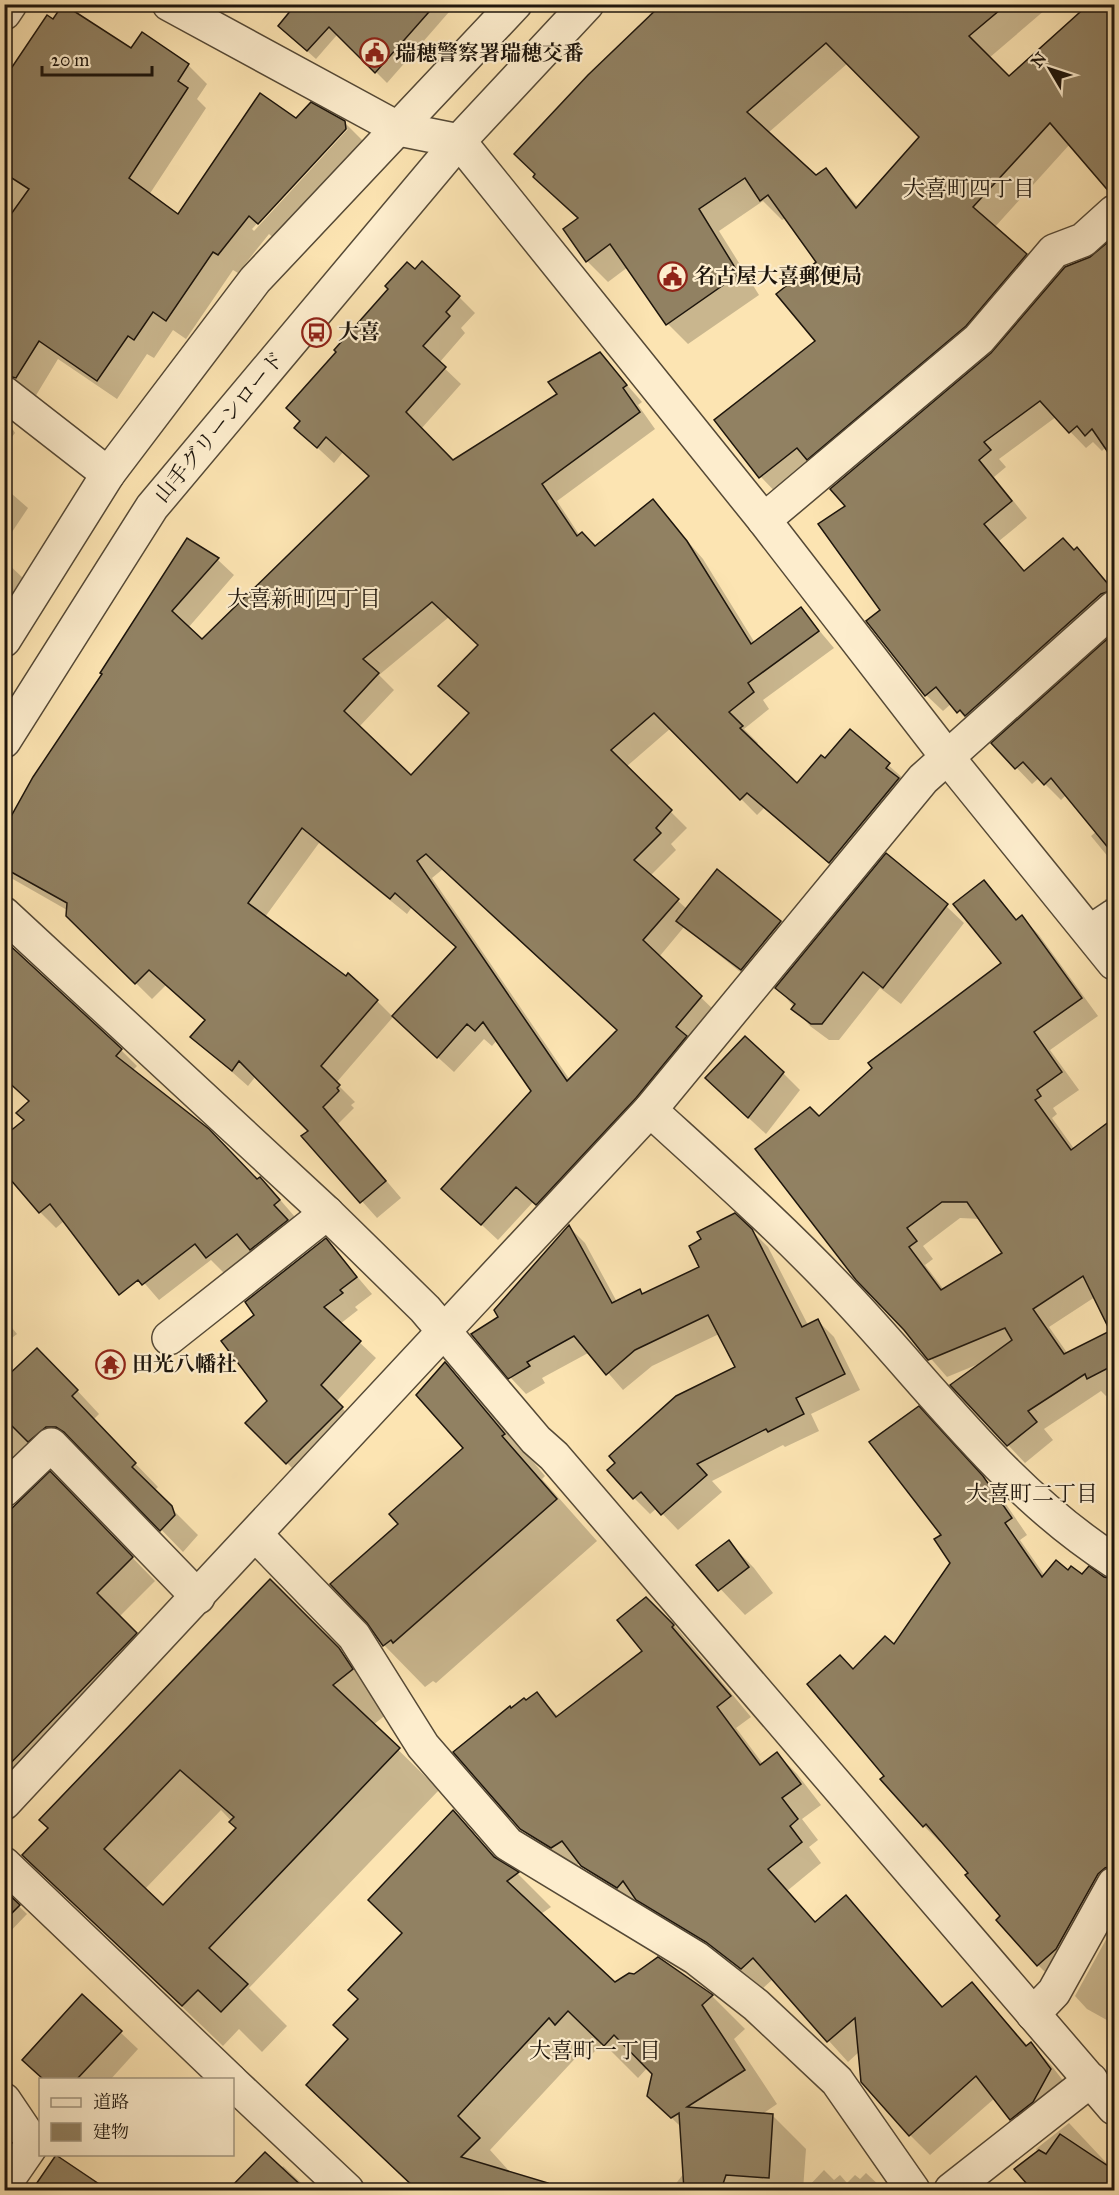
<svg xmlns="http://www.w3.org/2000/svg" width="1119" height="2195" font-family="'IM FELL Great Primer','Noto Serif JP',serif">
	<style>
		.shadow { fill: #0003; fill-rule: evenodd }
		.building { fill: #918162; stroke: #1d150c; stroke-width: 1.5; fill-rule: evenodd }
		.lines { fill: none; stroke-linecap: round; stroke-linejoin: round }
		.minor-casing { stroke: #554936; stroke-width: 36 }
		.minor { stroke: #fdedcd; stroke-width: 33 }
		.labels { text-anchor: middle; stroke-width: 4.5; stroke-linejoin: round; paint-order: stroke }
		.poi-label { font-size: 21px; font-weight: bold; fill: #1d150c; stroke: #fdedcd; text-anchor: start }
		.street-label { font-size: 21px; fill: #1d150c; stroke: #fdedcd }
		.neighbourhood-label { font-size: 22px; fill: #1d150c; stroke: #fdedcd }
	</style>
	<rect width="100%" height="100%" fill="#fce4b2"/>
	<filter id="stains"><feTurbulence type="fractalNoise" baseFrequency=".00333" numOctaves="4"/><feColorMatrix values="0 0 0 0 .2 0 0 0 0 .09 0 0 0 0 .02 0 0 0 .5 -.17"/></filter>
	<radialGradient id="worn" r=".72"><stop offset=".6" stop-color="#630" stop-opacity="0"/><stop offset="1" stop-color="#630" stop-opacity=".3"/></radialGradient>
	<g class="shadow">
		<polygon points="298,4 343,28 316,59 288,34"/>
		<polygon points="377,4 456,4 387,83 345,41"/>
		<path d="M660 4H1052L989 58 1009 78 1091 4H1114V192L1070 144 994 228 1046 276 781 498 761 477 817 341 818 262 786 218 782 220 763 201 719 231 759 295 688 344 668 324 628 267 608 282 587 261 579 219 535 177 651 18 649 15ZM848 63 921 137 859 207 825 170 816 177 768 133Z"/>
		<path d="M132 50 188 65 207 84 197 99 206 108 149 195 178 216 296 120 344 122 364 142 278 242 269 234 238 273 233 270 186 339 173 330 154 358 147 354 117 399 58 359 35 397 4 409V68L11 72ZM344 129H348L254 231 252 229Z"/>
		<polygon points="1114,239 1114,459 1106,447 1102,451 1093,442 1086,448 1056,417 999,459 1006,467 994,477 1027,518 999,541 1025,572 1077,549 1114,591 1114,613 974,728 952,703 943,711 926,695 882,610 847,506 992,354"/>
		<path d="M459 297 475 313 461 328 465 333 439 363 461 384 421 429 453 462 559 395 600 354 642 402 638 405 655 429 557 501 580 536 596 547 653 501 703 559 755 643 801 609 834 648 763 700 769 709 744 729 758 743 756 745 797 785 825 761 850 731 905 780 846 878 764 808 757 815 671 728 626 767 687 828 671 844 676 850 650 876 687 909 717 871 798 939 759 987 684 927 659 957 717 1013 553 1220 533 1202 498 1240 443 1189 533 1091 497 1040 492 1046 484 1039 454 1072 410 1032 457 948 412 907 407 914 319 843 265 917 377 1001 393 1017 336 1083 355 1102 351 1105 354 1108 338 1124 401 1198 377 1218 304 1136 310 1131 256 1076 248 1086 192 1037 206 1021 166 985 152 999 67 915V910L4 874V830L188 540 218 560 234 575 188 628 202 641 370 477 343 452 334 463 296 428ZM449 617 480 645 470 714 411 777 359 727 394 690 379 675ZM443 869 619 1031 570 1080 432 878Z"/>
		<polygon points="4,415 15,433 4,447"/>
		<polygon points="4,487 28,508 4,544"/>
		<polygon points="4,560 24,579 4,608"/>
		<polygon points="1114,635 1114,864 1091,836 1097,831 1067,794 1061,800 1039,778 1032,784 993,743"/>
		<path d="M984 882 1018 921 1022 917 1039 935 1098 1016 1050 1050 1079 1090 1053 1108 1057 1114 1052 1118 1075 1150 1114 1120V1391L1106 1396 1101 1391 1044 1429 1053 1440 1025 1463 1008 1445 981 1363 947 1377 905 1329 819 1118 1003 963ZM960 1218 981 1219 1004 1253 944 1290 925 1265 933 1259 923 1246ZM1095 1297 1114 1330 1068 1354 1049 1327Z"/>
		<polygon points="946,906 964,923 901,1004 880,988 839,1040 829,1040 810,1026 777,987"/>
		<polygon points="121,1050 137,1066 132,1071 276,1195 295,1217 289,1222 303,1237 267,1265 252,1251 224,1273 211,1260 159,1300 127,1263 64,1221 56,1228 40,1212 4,1170"/>
		<polygon points="783,1073 800,1090 766,1134 725,1096"/>
		<polygon points="569,1227 585,1243 617,1302 640,1291 644,1295 701,1268 751,1230 768,1247 808,1325 818,1321 834,1337 860,1390 811,1414 819,1431 785,1447 783,1445 712,1481 722,1492 678,1530 657,1508 650,1514 634,1498 737,1368 719,1334 652,1366 623,1390 590,1352 542,1378 545,1383 526,1394 510,1377 500,1317"/>
		<polygon points="326,1240 372,1294 355,1307 358,1310 340,1324 376,1358 336,1402 358,1424 303,1479 247,1423 269,1401 256,1316"/>
		<polygon points="4,1318 17,1334 4,1344"/>
		<polygon points="445,1364 487,1406 545,1476 542,1479 597,1541 436,1683 433,1681 425,1687 384,1645 400,1524 465,1448"/>
		<polygon points="60,1372 99,1414 93,1420 158,1487 154,1491 198,1535 183,1552 88,1454 73,1449 4,1477 4,1381"/>
		<polygon points="935,1425 999,1494 1027,1535 1020,1540 1045,1576 1068,1572 1082,1577 1089,1568 1114,1581 1114,1876 1054,1981 1038,1965 970,1873 942,1840 940,1842 924,1826 886,1776 854,1671 894,1647 951,1563 943,1535"/>
		<polygon points="73,1496 155,1581 119,1617 158,1657 4,1816 4,1509"/>
		<polygon points="729,1542 754,1568 773,1593 745,1615 698,1565"/>
		<path d="M270 1581 379 1690 392 1710 373 1725 439 1790 249 1988 287 2026 262 2052 239 2029 223 2046 24 1855ZM221 1810 238 1828 163 1907 145 1889Z"/>
		<polygon points="646,1599 671,1621 751,1717 736,1728 763,1764 777,1754 797,1774 821,1805 802,1819 818,1840 809,1847 821,1863 787,1891 816,1923 846,1897 944,2008 972,1984 1028,2046 1031,2044 1051,2065 1075,2096 1032,2139 995,2098 930,2155 910,2135 859,2052 848,2062 773,1979 762,1989 728,1962 659,1920 642,1903 638,1908 603,1886 580,1863 573,1868 543,1850 521,1828 511,1709 537,1694 559,1717 644,1651"/>
		<polygon points="453,1812 503,1864 518,1874 551,1907 541,1914 615,1984 712,1996 745,2029 734,2039 777,2104 761,2115 772,2115 806,2149 803,2190 671,2190 684,2173 682,2128 648,2095 654,2073 648,2067 638,2078 603,2043 589,2057 583,2050 490,2150 511,2173 520,2176 535,2190 409,2190 413,2187 308,2085 350,2039 359,1999 403,1934"/>
		<polygon points="4,1892 27,1914 4,1938"/>
		<polygon points="1114,1925 1114,2024 1087,2009 1075,1996"/>
		<polygon points="120,2032 138,2049 110,2080 44,2080 24,2060"/>
		<polygon points="1069,2123 1114,2171 1114,2190 1046,2190 1025,2163 1038,2152 1036,2149"/>
		<polygon points="4,2130 16,2146 4,2163"/>
		<polygon points="265,2154 281,2169 283,2166 309,2190 230,2190"/>
		<polygon points="56,2157 105,2190 34,2190"/>
		<polygon points="824,2170 834,2180 840,2175 847,2183 855,2175 860,2179 866,2173 884,2190 805,2190"/>
	</g>
	<g class="building">
		<polygon points="63,4 131,48 142,32 189,64 178,81 188,88 129,178 178,214 260,93 296,118 311,102 345,121 346,129 258,224 249,216 218,255 213,252 166,321 153,312 134,340 128,336 97,381 39,341 16,378 4,375 4,224 29,189 4,173 4,79 47,15 53,19"/>
		<polygon points="296,4 436,4 375,73 329,27 307,51 278,26"/>
		<path d="M662 4H1007L969 36 1009 76 1089 4H1114V194H1111L1050 123 973 207 1027 254 966 326 807 460 797 448 759 478 714 420 815 341 776 294 816 262 768 195 760 201 745 178 699 209 739 274 666 325 610 244 586 262 563 229 578 218 533 177 535 174 514 154 588 75ZM826 43 919 137 856 208 826 168 816 175 747 112Z"/>
		<polygon points="1114,237 1114,461 1092,429 1085,436 1077,426 1069,433 1040,401 984,442 991,450 979,460 1012,501 984,524 1024,571 1063,538 1074,550 1077,547 1113,590 1101,594 965,716 960,710 957,713 936,687 925,696 866,621 880,610 818,524 845,506 830,489 991,353 1065,267 1090,257"/>
		<path d="M422 261 460 296 446 312 450 316 423 346 446 367 406 412 453 460 557 394 548 382 600 352 627 385 623 388 640 412 542 484 577 536 582 532 595 546 653 499 687 541 751 644 801 607 819 631 748 683 754 692 729 712 743 726 740 728 797 783 821 755 825 758 850 729 890 763 886 768 899 778 829 863 747 793 740 800 654 713 611 750 672 810 656 828 661 833 634 860 679 899 643 940 702 996 676 1027 687 1036 636 1098 538 1203 536 1205 516 1187 481 1225 441 1189 531 1091 483 1022 475 1031 467 1024 437 1058 392 1016 456 947 395 893 390 899 302 828 248 903 346 976 348 973 378 1000 321 1066 340 1085 337 1088 339 1091 323 1107 386 1181 360 1203 301 1136 308 1131 239 1061 232 1071 190 1037 205 1020 149 970 135 984 66 916 67 903 4 868V829L33 777 102 674 100 673 187 538 219 558 172 611 202 639 369 476 326 437 317 448 294 428 300 421 286 408 336 352 334 350 388 289 385 286 407 262 415 269ZM432 602 478 645 438 686 469 713 411 775 344 711 379 673 363 659ZM426 854 617 1030 567 1081 417 861Z"/>
		<polygon points="1114,633 1114,855 1051,778 1044,785 1023,762 1015,769 991,743"/>
		<polygon points="886,853 948,904 883,988 863,972 822,1024 811,1024 791,1009 795,1004 775,988"/>
		<polygon points="717,869 781,921 741,970 676,921"/>
		<path d="M984 880 1016 920 1022 915 1082 998 1034 1032 1062 1072 1037 1090 1041 1096 1035 1100 1071 1150 1114 1118V1365L1087 1379 1085 1374 1028 1411 1037 1422 1007 1446 950 1385 1012 1340 1005 1328 928 1360 904 1330 856 1280 755 1149 810 1107 819 1116 872 1068 868 1063 1001 963 953 904ZM942 1202H967L1002 1253 941 1290 909 1247 917 1241 907 1228ZM1083 1276 1110 1331 1064 1354 1033 1309Z"/>
		<polygon points="4,940 122,1049 116,1056 209,1129 257,1179 260,1177 280,1200 274,1205 288,1220 250,1250 237,1234 206,1258 195,1244 142,1285 138,1280 119,1295 50,1204 39,1213 4,1172 4,1136 24,1120 16,1113 29,1101 4,1078"/>
		<polygon points="745,1036 784,1072 748,1118 705,1078"/>
		<polygon points="735,1213 752,1229 802,1327 818,1319 845,1374 796,1398 804,1414 768,1432 766,1429 697,1464 707,1475 661,1515 641,1492 633,1499 607,1470 615,1463 609,1456 676,1396 735,1367 708,1315 635,1350 606,1375 574,1336 527,1362 530,1366 508,1379 471,1334 498,1317 494,1310 569,1225 612,1303 640,1289 642,1294 699,1267 689,1246 701,1239 697,1232"/>
		<polygon points="326,1238 357,1277 340,1290 343,1293 324,1307 361,1341 321,1385 343,1407 286,1464 245,1423 267,1401 221,1341 254,1315 245,1302"/>
		<polygon points="37,1348 78,1390 72,1396 136,1463 132,1467 172,1506 175,1515 160,1531 64,1432 56,1427 46,1427 28,1442 4,1418 4,1379"/>
		<polygon points="445,1362 505,1434 502,1436 557,1499 393,1643 391,1640 383,1646 367,1623 330,1584 398,1524 389,1514 463,1448 416,1395"/>
		<polygon points="919,1406 983,1476 1012,1518 1005,1523 1042,1577 1056,1560 1068,1570 1071,1566 1082,1574 1089,1566 1104,1577 1114,1579 1114,1865 1105,1868 1098,1874 1056,1949 1037,1966 996,1920 1000,1916 965,1875 968,1873 926,1824 923,1827 880,1779 884,1776 807,1684 840,1655 853,1669 885,1636 894,1644 950,1563 934,1539 941,1535 869,1442"/>
		<polygon points="50,1471 133,1557 97,1593 137,1633 4,1770 4,1516"/>
		<polygon points="729,1540 749,1567 718,1591 696,1565"/>
		<path d="M270 1579 339 1648 353 1669 333 1685 400 1748 209 1948 248 1984 221 2012 198 1990 182 2006 22 1855 48 1828 39 1820ZM180 1770 234 1817 229 1822 236 1828 163 1905 104 1849Z"/>
		<polygon points="646,1597 674,1625 672,1627 731,1696 717,1707 760,1765 777,1752 801,1784 782,1798 798,1819 790,1826 802,1842 768,1869 815,1922 846,1895 942,2007 972,1982 1026,2046 1031,2042 1051,2069 1033,2102 1010,2120 976,2076 909,2136 861,2082 855,2018 827,2042 753,1958 741,1969 706,1942 636,1900 623,1881 617,1888 581,1866 562,1841 551,1848 520,1829 453,1752 510,1706 511,1708 524,1698 526,1700 537,1692 556,1717 642,1651 617,1620"/>
		<polygon points="453,1810 494,1857 519,1872 507,1881 615,1982 629,1973 634,1974 658,1957 713,1995 702,2005 745,2070 687,2107 773,2114 769,2178 726,2175 721,2190 684,2190 679,2113 671,2118 647,2096 652,2074 614,2035 604,2046 568,2011 555,2025 549,2018 458,2116 480,2138 461,2157 548,2183 547,2190 417,2190 306,2085 348,2039 333,2025 358,1999 348,1990 402,1933 368,1900"/>
		<polygon points="4,1890 20,1905 4,1921"/>
		<polygon points="82,1994 122,2031 77,2079 43,2079 22,2060"/>
		<polygon points="1060,2134 1114,2170 1114,2190 1032,2190 1014,2169 1039,2150 1046,2154"/>
		<polygon points="265,2152 306,2190 228,2190"/>
		<polygon points="56,2155 108,2190 32,2190"/>
	</g>
	<g class="lines">
		<defs>
			<g id="minor">
				<polyline points="169,4 399,129 459,141 764,520 948,758 1114,963"/>
				<polyline points="4,13 10,4"/>
				<polyline points="4,393 108,474"/>
				<polyline points="764,520 979,339 1054,251 1083,240 1114,212"/>
				<polyline points="4,640 108,474 255,280 515,4"/>
				<polyline points="4,741 152,507 459,141 587,4"/>
				<polyline points="4,914 327,1213 425,1309 536,1440 554,1456 1114,2108"/>
				<polyline points="1090,932 1114,916"/>
				<path d="M650 1110C718 1172 787 1233 850 1301 935 1392 1008 1493 1114 1561"/>
				<polyline points="169,1338 327,1213"/>
				<polyline points="4,1490 51,1445 198,1597"/>
				<polyline points="256,1535 354,1636 423,1746 508,1844 696,1958 756,2005 837,2081 913,2190"/>
				<polyline points="4,1803 650,1110 923,779 1114,608"/>
				<polyline points="4,1864 230,2080"/>
				<polyline points="1033,2014 1054,1992 1114,1884"/>
				<polyline points="232,2082 347,2190"/>
				<polyline points="4,2100 33,2143 4,2185"/>
				<polyline points="951,2190 1091,2080"/>
			</g>
		</defs>
		<use href="#minor" class="minor-casing"/>
		<use href="#minor" class="minor"/>
	</g>
	<defs>
		<symbol id="civic-ring" viewBox="-11 -11 22 22"><circle r="9.5" fill="#fdedcd" stroke="#8f2418" stroke-width="1.5"/><path d="M-.6-6.5H3V-4.5H.6V-3L4-1V1h2V6H-6V1h2V-1L-.6-3ZM-1.2 2.5V6h2.4V2.5Z" fill="#8f2418"/></symbol>
		<symbol id="bus-ring" viewBox="-11 -11 22 22"><circle r="9.5" fill="#fdedcd" stroke="#8f2418" stroke-width="1.5"/><path d="M-5-6H5V4H4V6H2V4H-2V6H-4V4H-5ZM-3.5-4V0h7V-4ZM-3.5 1.2v1.5H-2V1.2ZM2 1.2v1.5H3.5V1.2Z" fill="#8f2418"/></symbol>
		<symbol id="temple-ring" viewBox="-11 -11 22 22"><circle r="9.5" fill="#fdedcd" stroke="#8f2418" stroke-width="1.5"/><path d="M0-6L5-2H3V0L6.5 2.5H4V6H1.5V3h-3V6H-4V2.5H-6.5L-3 0V-2H-5Z" fill="#8f2418"/></symbol>
	</defs>
	<g fill-rule="evenodd">
		<use href="#civic-ring" x="358" y="36" width="33" height="33"/>
		<use href="#civic-ring" x="656" y="260" width="33" height="33"/>
		<use href="#bus-ring" x="300" y="316" width="33" height="33"/>
		<use href="#temple-ring" x="94" y="1348" width="33" height="33"/>
	</g>
	<g class="labels">
		<g class="poi-label">
			<text x="395" y="60">瑞穂警察署瑞穂交番</text>
			<text x="694" y="283">名古屋大喜郵便局</text>
			<text x="338" y="339">大喜</text>
			<text x="132" y="1371">田光八幡社</text>
		</g>
		<g class="street-label">
			<text transform="translate(219 427) rotate(-50)" y="7">山手グリーンロード</text>
		</g>
		<g class="neighbourhood-label">
			<text x="969" y="196">大喜町四丁目</text>
			<text x="304" y="606">大喜新町四丁目</text>
			<text x="1032" y="1501">大喜町二丁目</text>
			<text x="595" y="2058">大喜町一丁目</text>
		</g>
	</g>
	<rect width="1119" height="2195" fill="none" stroke="#fce4b2" stroke-width="24"/>
	<rect x="6" y="6" width="1107" height="2183" fill="none" stroke="#1d150c" stroke-width="3"/>
	<rect x="12" y="12" width="1095" height="2171" fill="none" stroke="#1d150c" stroke-width="1.5"/>
	<rect x="39" y="2078" width="195" height="78" fill="#fdedcd" stroke="#a39780" stroke-width="1.5"/>
	<rect x="51" y="2098" width="30" height="9" fill="#fdedcd" stroke="#a39780" stroke-width="1.5"/>
	<text x="93" y="2108" font-size="18" fill="#1d150c">道路</text>
	<rect x="51" y="2123" width="30" height="18" fill="#918162" stroke="#a39780" stroke-width="1.5"/>
	<text x="93" y="2138" font-size="18" fill="#1d150c">建物</text>
	<g transform="translate(1050 69) rotate(309)" stroke="#fdedcd" stroke-width="4.5" paint-order="stroke">
	<path d="M0-4.5L10 22L0 15L-10 22Z" fill="#1d150c"/>
	<text y="-9" font-size="16" font-weight="bold" text-anchor="middle" fill="#1d150c">N</text>
	</g>
	<path d="M42 66v9h110v-9" fill="none" stroke="#1d150c" stroke-width="3"/>
	<text x="51" y="66" font-size="18" fill="#1d150c" stroke="#fdedcd" stroke-width="4.5" paint-order="stroke">20 m</text>
	<rect width="100%" height="100%" filter="url(#stains)"/>
	<rect width="100%" height="100%" fill="url(#worn)"/>
</svg>
